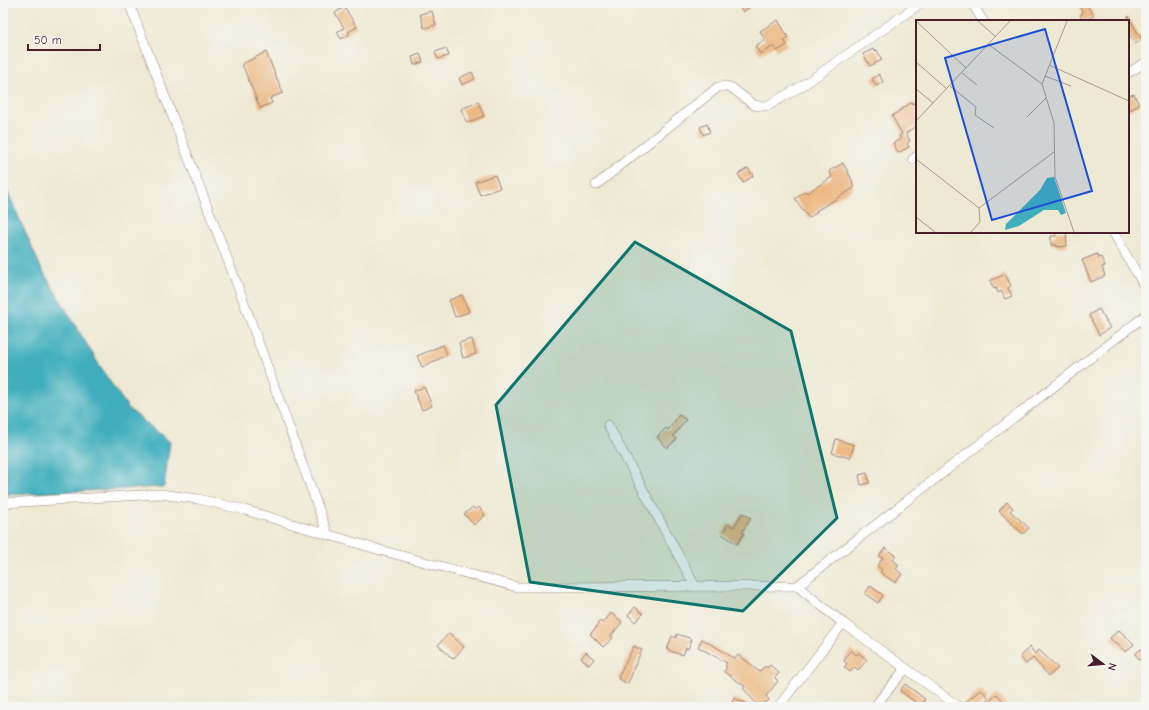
<svg xmlns="http://www.w3.org/2000/svg" width="1149" height="710" font-family="'Comic Neue',sans-serif">
	<style>
		.water { fill: #40aebd; stroke: #456674 }
		.building { fill: #ecb984 }
		.lines { fill: none; stroke-linecap: round; stroke-linejoin: round }
		.street-casing { stroke: #9c847f; stroke-width: 10 }
		.street { stroke: #fff; stroke-width: 9 }
		.marked { fill: #0f766e; fill-opacity: 0.2; stroke: #0f766e; stroke-width: 3; stroke-linejoin: round }
		.inset-road { fill: none; stroke: #ac9890; stroke-width: 1 }
		.view { fill: #1d4ed8; fill-opacity: 0.15; stroke: #1d4ed8; stroke-width: 2 }
		.inset-edge { fill: none; stroke: #4a1f2b; stroke-width: 2 }
	</style>
	<rect width="100%" height="100%" fill="#f6f6f2"/>
	<filter id="ink" filterUnits="userSpaceOnUse"><feTurbulence type="fractalNoise" baseFrequency=".025" numOctaves="2"/><feDisplacementMap in="SourceGraphic" scale="8" xChannelSelector="R" yChannelSelector="G"/><feConvolveMatrix kernelMatrix="1 2 1 2 8 2 1 2 1" color-interpolation-filters="sRGB"/></filter>
	<filter id="wash" filterUnits="userSpaceOnUse"><feTurbulence type="fractalNoise" baseFrequency=".012" numOctaves="4" result="noise"/><feDisplacementMap in="SourceGraphic" scale="16" xChannelSelector="R" yChannelSelector="G"/><feGaussianBlur stdDeviation="0.9" result="paint"/><feColorMatrix in="noise" values="0 0 0 0 0 0 0 0 0 0 0 0 0 0 0 0 0 1.4 0 .05"/><feComposite in="paint" operator="in"/></filter>
	<g filter="url(#wash)">
		<rect width="100%" height="100%" fill="#eee9d3"/>
		<polygon class="water" points="3,181 41,268 104,373 129,409 170,442 164,487 3,495"/>
		<g id="blocks">
			<g class="building">
				<polygon points="736,3 756,3 743,12"/>
				<polygon points="1085,3 1086,3 1094,16 1083,21 1080,15 1083,13 1079,6"/>
				<polygon points="344,7 357,27 348,32 350,34 341,39 337,32 344,28 335,13"/>
				<polygon points="432,11 436,25 424,28 420,14"/>
				<polygon points="1128,16 1142,40 1135,44 1128,32"/>
				<polygon points="778,20 788,37 784,40 787,45 777,51 774,46 760,54 755,46 765,40 760,31"/>
				<polygon points="446,48 449,56 438,59 435,52"/>
				<polygon points="873,49 874,51 877,50 882,60 870,66 863,54"/>
				<polygon points="266,52 283,93 270,98 272,103 260,108 242,64"/>
				<polygon points="420,54 423,62 414,65 412,57"/>
				<polygon points="472,72 475,79 462,85 459,78"/>
				<polygon points="879,74 883,82 876,86 872,79"/>
				<polygon points="1134,94 1139,105 1128,111 1128,96"/>
				<polygon points="917,101 917,125 906,133 910,141 907,143 909,147 898,153 893,143 901,139 899,136 902,134 892,116 912,102 913,104"/>
				<polygon points="478,102 484,116 467,123 461,109"/>
				<polygon points="707,124 710,132 703,135 700,127"/>
				<polygon points="843,163 853,182 852,183 854,188 816,211 817,212 809,218 795,199 805,191 807,193 832,177 829,171"/>
				<polygon points="748,168 753,176 743,183 738,174"/>
				<polygon points="495,175 500,188 480,195 475,182"/>
				<polygon points="1055,232 1066,232 1067,246 1057,247 1057,245 1051,245 1051,236 1056,236"/>
				<polygon points="1097,254 1099,258 1101,257 1105,266 1102,267 1105,276 1091,282 1082,260"/>
				<polygon points="1005,274 1011,286 1008,288 1012,296 1005,299 1001,291 998,293 996,288 994,289 990,281"/>
				<polygon points="462,295 469,312 455,317 449,300"/>
				<polygon points="1099,309 1110,328 1099,335 1089,315"/>
				<polygon points="472,339 476,354 463,358 459,343"/>
				<polygon points="443,345 447,355 422,367 417,356"/>
				<polygon points="424,387 432,406 422,410 414,391"/>
				<polygon points="679,415 686,420 673,436 677,439 667,448 657,437 666,428 668,430"/>
				<polygon points="836,439 854,445 850,458 832,453"/>
				<polygon points="867,473 869,483 861,485 859,475"/>
				<polygon points="1007,502 1013,508 1010,511 1029,528 1023,534 999,511"/>
				<polygon points="473,507 476,510 479,507 485,515 474,525 464,514"/>
				<polygon points="742,513 751,518 742,532 744,533 737,544 722,534 728,524 734,527"/>
				<polygon points="885,548 896,556 893,560 899,565 896,569 902,574 895,583 880,572 882,570 877,566 883,558 879,556"/>
				<polygon points="870,586 883,595 878,603 865,594"/>
				<polygon points="635,607 643,614 635,622 628,615"/>
				<polygon points="611,613 622,622 611,636 613,638 603,647 590,634 596,628 599,621 603,623"/>
				<polygon points="1119,630 1134,644 1126,652 1116,643 1115,644 1110,638"/>
				<polygon points="449,633 464,647 453,659 438,645"/>
				<polygon points="677,634 692,639 688,649 686,648 683,655 667,650 672,636 676,638"/>
				<polygon points="702,639 721,650 735,659 738,655 748,662 759,672 765,666 767,668 770,665 779,673 775,678 778,681 766,696 769,700 759,707 743,688 745,686 724,672 727,667 725,666 727,663 698,647"/>
				<polygon points="634,646 642,650 633,669 634,669 631,676 631,677 627,684 618,678"/>
				<polygon points="1030,647 1035,654 1039,650 1058,668 1049,676 1033,658 1026,664 1020,656"/>
				<polygon points="1141,649 1146,654 1146,667 1135,654"/>
				<polygon points="851,650 856,655 859,653 867,660 858,670 855,667 850,672 844,667 847,664 844,661 846,658 845,657"/>
				<polygon points="586,652 594,659 589,665 581,658"/>
				<polygon points="905,684 925,699 921,706 900,691"/>
				<polygon points="981,689 989,698 978,707 970,707 966,702"/>
				<polygon points="997,694 1009,707 984,707"/>
				<polygon points="734,698 754,707 730,707"/>
			</g>
		</g>
	</g>
	<g filter="url(#ink)">
		<use href="#blocks" fill-opacity="0" stroke="#9c847f" stroke-width="1"/>
		<g class="lines">
			<defs>
				<g id="street">
					<polyline points="129,3 242,297 328,535"/>
					<polyline points="972,3 983,21"/>
					<polyline points="1128,73 1146,62"/>
					<polyline points="913,159 917,156"/>
					<polyline points="596,185 718,87 725,86 732,88 754,105 760,106 767,106 802,86 921,3"/>
					<polyline points="1113,232 1146,289"/>
					<polyline points="608,425 695,586"/>
					<polyline points="3,503 160,494 198,499 245,510 380,550 517,587 797,586 1146,315"/>
					<polyline points="797,586 843,623 959,707"/>
					<polyline points="778,707 843,623"/>
					<polyline points="874,707 906,668"/>
				</g>
			</defs>
			<use href="#street" class="street-casing"/>
			<use href="#street" class="street"/>
		</g>
	</g>
	<path class="marked" d="M635 242 791 331 837 518 743 611 530 582 496 405Z"/>
	<g transform="translate(916 20)">
		<rect width="213" height="213" fill="#eee9d3"/>
		<path d="M138 157 150 193 145 195 142 190H128L103 206 89 210 90 204 124 170 131 158Z" fill="#40aebd"/>
		<path class="inset-road" d="M0 1 50 48M62 1 79 16M72 24 126 64 138 103 139 157 158 212M0 42 31 69M133 45 213 81M46 53 61 65M129 56 155 66M126 64 151 1M34 66 60 87 59 95 78 108M0 69 17 83M111 97 130 78M0 101 94 1M0 139 63 188 64 202 55 212M63 188 138 132M0 197 19 212"/>
		<path class="view" d="M129 9 176 171 76 200 29 38Z"/>
		<rect width="213" height="213" class="inset-edge"/>
	</g>
	<rect width="1149" height="710" fill="none" stroke="#f6f6f2" stroke-width="16"/>
	<g transform="translate(1103 664) rotate(106)" stroke="#f6f6f2" stroke-width="3" paint-order="stroke">
	<path d="M0-3L7 15L0 10L-7 15Z" fill="#4a1f2b"/>
	<text y="-6" font-size="11" font-weight="bold" text-anchor="middle" fill="#4a1f2b">N</text>
	</g>
	<path d="M28 44v6h72v-6" fill="none" stroke="#4a1f2b" stroke-width="2"/>
	<text x="34" y="44" font-size="12" fill="#4a1f2b" stroke="#f6f6f2" stroke-width="3" paint-order="stroke">50 m</text>
</svg>
